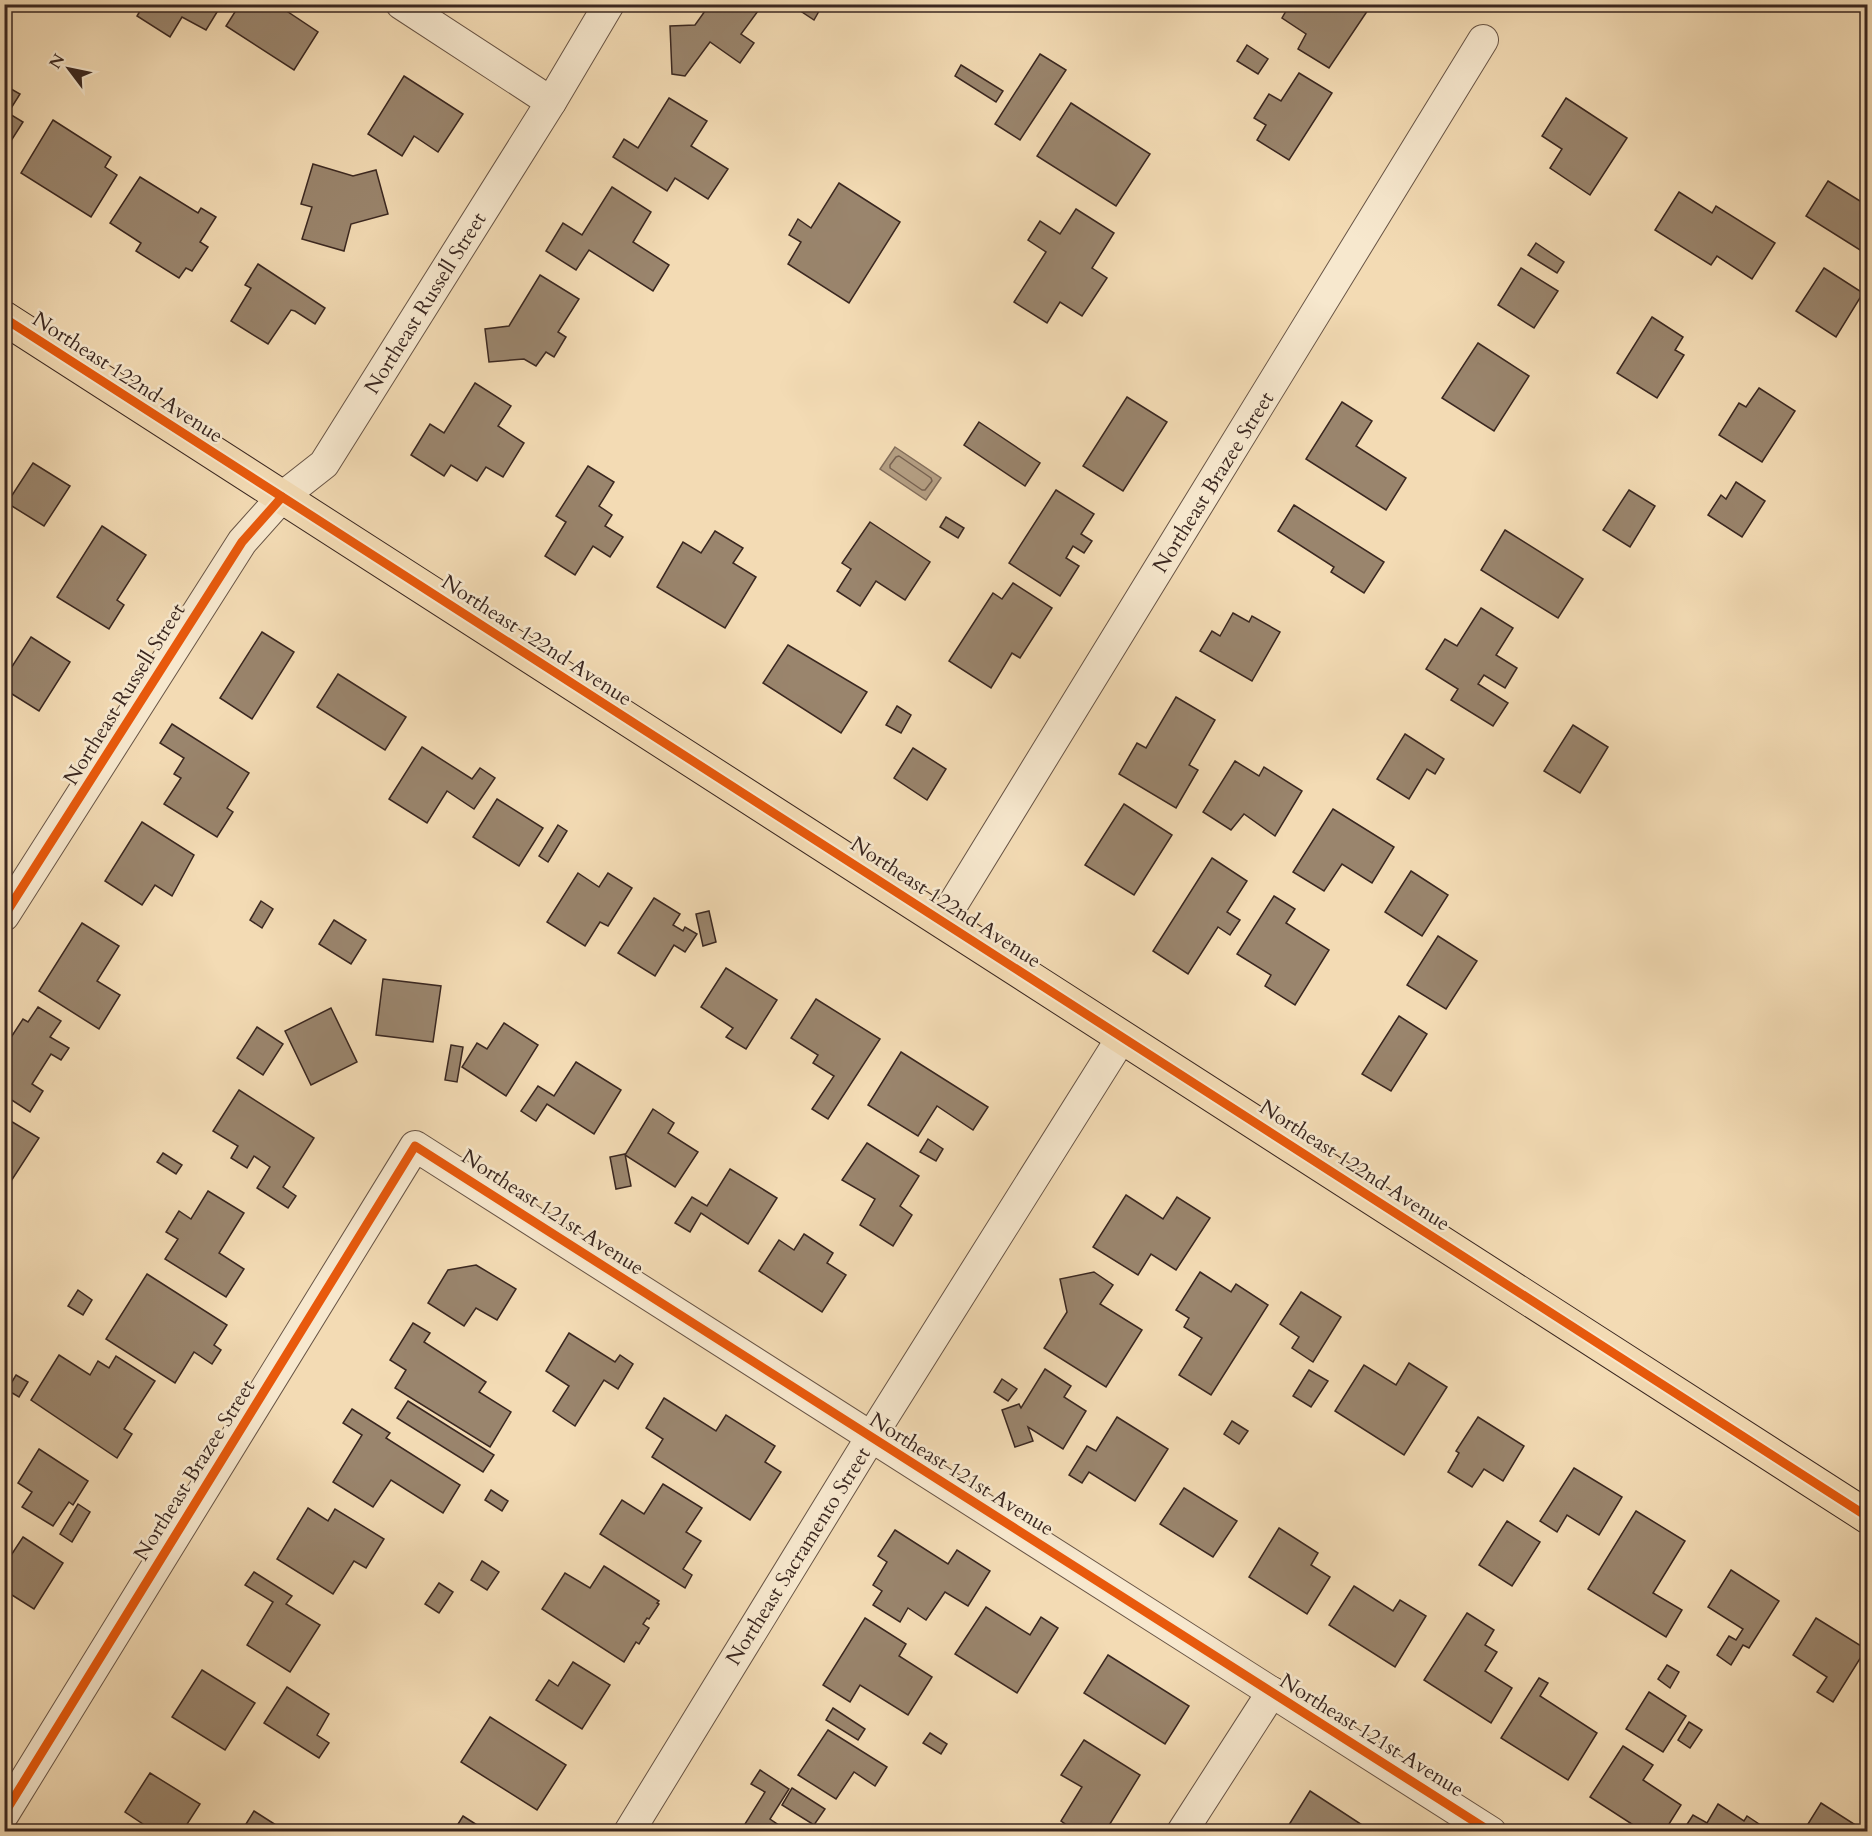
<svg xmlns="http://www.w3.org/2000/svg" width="1872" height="1836" font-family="Cardo,serif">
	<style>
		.water { fill: #b49e82; stroke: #836e5b; stroke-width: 1.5 }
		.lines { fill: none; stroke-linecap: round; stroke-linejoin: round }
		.shore { stroke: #776251; stroke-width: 1.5 }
		.building { fill: #9a856d; stroke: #3a2720; stroke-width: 1.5 }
		.minor-casing { stroke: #685445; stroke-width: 32 }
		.primary-casing { stroke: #3a2720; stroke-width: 35 }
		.minor { stroke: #f7e8ce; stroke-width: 30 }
		.primary { stroke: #f3dbb4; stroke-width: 33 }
		.cycleway-casing { stroke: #f7e8ce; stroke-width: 13 }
		.cycleway { stroke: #e8590c; stroke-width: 9 }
		.labels { text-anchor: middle; stroke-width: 5; stroke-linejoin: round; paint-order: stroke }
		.street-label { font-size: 21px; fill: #3a2720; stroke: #f7e8ce }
	</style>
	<rect width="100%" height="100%" fill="#f3dbb4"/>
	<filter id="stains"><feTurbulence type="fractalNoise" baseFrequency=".00333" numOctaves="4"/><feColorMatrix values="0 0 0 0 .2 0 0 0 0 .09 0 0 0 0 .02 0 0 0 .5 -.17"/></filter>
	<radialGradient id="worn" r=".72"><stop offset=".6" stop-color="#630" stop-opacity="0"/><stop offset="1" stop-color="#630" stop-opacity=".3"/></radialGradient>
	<polygon class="water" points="895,447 941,478 926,500 880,469"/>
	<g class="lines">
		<polygon class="shore" points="899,456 931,478 932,481 925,490 922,490 890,468 890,465 896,457"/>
	</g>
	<g class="building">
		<polygon points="144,4 222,4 206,30 182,17 170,37 137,16"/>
		<polygon points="240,4 276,4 318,32 294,70 226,26"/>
		<polygon points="710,4 757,4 761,7 741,34 754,43 740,63 710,42 685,76 672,74 670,26 695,25"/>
		<polygon points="803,4 823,4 814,20 799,10"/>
		<polygon points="1290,4 1372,4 1329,68 1298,49 1306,34 1282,18"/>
		<polygon points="1247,45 1268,59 1258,74 1237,61"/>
		<polygon points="1040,54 1066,70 1020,140 995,124"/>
		<polygon points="961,65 1003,91 996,102 955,76"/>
		<polygon points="1299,73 1332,93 1289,160 1257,140 1266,125 1254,118 1269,94 1281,101"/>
		<polygon points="404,76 463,114 438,152 414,136 402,156 368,134"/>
		<polygon points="4,85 20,94 8,113 23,122 4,152"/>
		<polygon points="669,98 707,121 691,146 728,169 708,199 675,178 667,191 613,157 624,139 638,148"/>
		<polygon points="1566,98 1627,138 1590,195 1550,168 1562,149 1542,136"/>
		<polygon points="1071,103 1150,154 1116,206 1037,156"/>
		<polygon points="53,120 111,157 105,167 117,175 91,217 21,173"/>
		<polygon points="313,164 353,176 376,170 388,214 351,224 344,251 302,239 312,207 301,204"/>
		<polygon points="140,177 198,213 201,208 216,217 200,242 208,247 192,271 186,268 179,278 136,251 141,243 110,223"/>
		<polygon points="1828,181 1868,206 1868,255 1806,216"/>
		<polygon points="839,183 900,222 849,303 788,264 801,242 789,235 798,219 811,228"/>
		<polygon points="612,187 651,212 633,242 669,265 653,291 589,250 576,270 546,251 563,223 582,235"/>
		<polygon points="1679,192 1712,213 1716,206 1775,243 1752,279 1717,256 1711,265 1655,230"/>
		<polygon points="1076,209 1114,233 1092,268 1107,278 1082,316 1060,302 1047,323 1014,302 1046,252 1028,240 1040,221 1060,234"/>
		<polygon points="1536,243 1564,262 1557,273 1528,255"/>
		<polygon points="258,264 325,308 315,324 295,311 291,310 268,344 231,321 251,288 245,285"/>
		<polygon points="1521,268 1558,291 1534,328 1498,305"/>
		<polygon points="1824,268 1863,293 1836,337 1796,311"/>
		<polygon points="540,275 579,299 558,332 566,337 554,357 546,352 536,366 524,359 489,362 485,329 509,326"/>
		<polygon points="1652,317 1683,337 1675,350 1684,355 1657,398 1617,373"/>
		<polygon points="1478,343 1529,376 1494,431 1442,398"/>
		<polygon points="475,383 511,406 498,426 524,443 503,477 486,467 477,481 451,465 444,476 411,455 430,424 444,433"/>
		<polygon points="1759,388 1795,411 1762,462 1719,435 1739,403 1746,407"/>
		<polygon points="1127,397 1167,422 1123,491 1083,466"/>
		<polygon points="1342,402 1372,421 1356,446 1406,478 1386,510 1306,459"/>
		<polygon points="979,422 1040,463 1025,486 964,445"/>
		<polygon points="33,463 70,486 44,526 7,503"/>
		<polygon points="588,466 614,482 599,506 612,515 605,526 623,537 610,557 593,546 575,575 545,556 566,522 556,516"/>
		<polygon points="1736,482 1765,501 1742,537 1708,515 1721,495 1726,499"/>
		<polygon points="1056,490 1094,514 1081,534 1092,541 1084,553 1073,546 1066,558 1079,566 1060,596 1009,563"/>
		<polygon points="1629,490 1655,506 1630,547 1603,530"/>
		<polygon points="1294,505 1384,562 1364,593 1331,572 1334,567 1278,531"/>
		<polygon points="946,517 964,528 958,538 940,527"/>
		<polygon points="870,522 930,562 905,600 876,581 860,606 837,591 851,569 842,563"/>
		<polygon points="102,526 146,555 117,600 124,605 109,629 57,597"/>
		<polygon points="1505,530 1583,579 1558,618 1481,570"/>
		<polygon points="715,531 743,548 733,563 756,577 725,628 657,587 683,542 701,553"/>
		<polygon points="1013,583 1052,608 1020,658 1012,653 991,688 949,661 993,593 1002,599"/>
		<polygon points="1481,608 1513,628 1496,655 1517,668 1505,688 1484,675 1478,684 1508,703 1493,726 1451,700 1458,689 1426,669 1445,639 1457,646"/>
		<polygon points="1233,613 1249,622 1252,616 1280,632 1252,681 1200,651 1212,631 1220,636"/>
		<polygon points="262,632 294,652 252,719 220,698"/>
		<polygon points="31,637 70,662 39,711 4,689 4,679"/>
		<polygon points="788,645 867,692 841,733 763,683"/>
		<polygon points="338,674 406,717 385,750 317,707"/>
		<polygon points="1176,697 1215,720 1189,765 1198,770 1176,808 1119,774 1137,743 1146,748"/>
		<polygon points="897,706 911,715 901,733 886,725"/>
		<polygon points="172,724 249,773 227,808 233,812 217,837 164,804 181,778 174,774 184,758 160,743"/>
		<polygon points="1573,725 1608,747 1580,793 1544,771"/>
		<polygon points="1405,734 1444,759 1435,774 1427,769 1409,799 1377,779"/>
		<polygon points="422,747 472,779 480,768 495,778 474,809 447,791 427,823 389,799"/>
		<polygon points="913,748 946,769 927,800 894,778"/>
		<polygon points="1235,761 1259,776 1264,767 1302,791 1275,836 1244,814 1231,830 1203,812"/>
		<polygon points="497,799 543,828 519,866 473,837"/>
		<polygon points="1124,804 1172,835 1134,895 1085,865"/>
		<polygon points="1333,809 1394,847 1372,883 1342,864 1324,891 1293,872"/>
		<polygon points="142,822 194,855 172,896 155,885 142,905 105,881"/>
		<polygon points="558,825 567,831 548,862 539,856"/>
		<polygon points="1212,858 1247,881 1227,912 1240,920 1230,935 1218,927 1188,974 1153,951"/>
		<polygon points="1411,871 1448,895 1422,936 1385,912"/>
		<polygon points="578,873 599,887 608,873 632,888 608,926 600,922 585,946 547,922"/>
		<polygon points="1274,896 1295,909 1286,923 1329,950 1295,1005 1265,986 1271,975 1237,954"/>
		<polygon points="654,898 680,914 673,925 683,931 685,927 697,934 685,952 674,945 655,976 618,953"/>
		<polygon points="261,901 273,909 262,928 250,920"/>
		<polygon points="709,911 716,942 703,946 696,914"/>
		<polygon points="334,920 366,940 351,964 319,944"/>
		<polygon points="82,923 119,946 97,981 120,995 99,1029 39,991"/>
		<polygon points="1438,936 1477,961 1446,1009 1407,985"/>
		<polygon points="726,968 777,1000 746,1049 726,1037 733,1028 701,1007"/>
		<polygon points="383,979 441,986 433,1042 376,1035"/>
		<polygon points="816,999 880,1039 828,1119 812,1109 834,1076 813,1063 818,1055 791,1038"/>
		<polygon points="38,1007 61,1021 50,1037 69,1048 61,1060 51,1054 32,1084 43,1091 30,1112 4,1095 4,1048 23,1019 28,1022"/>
		<polygon points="331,1008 357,1062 311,1085 285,1031"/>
		<polygon points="1399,1016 1427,1034 1391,1091 1362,1074"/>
		<polygon points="504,1023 538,1045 506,1096 462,1067 477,1043 487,1049"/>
		<polygon points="257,1027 283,1044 263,1075 237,1058"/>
		<polygon points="451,1045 463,1047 457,1082 445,1080"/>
		<polygon points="901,1052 988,1107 973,1130 937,1106 918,1136 868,1105"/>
		<polygon points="576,1062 621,1090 594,1134 547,1104 536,1121 521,1111 538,1086 554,1096"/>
		<polygon points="239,1090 314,1138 283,1187 296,1196 288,1208 257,1188 270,1167 254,1156 247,1168 231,1158 238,1146 213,1131"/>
		<polygon points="653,1109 674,1123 668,1133 698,1152 675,1187 625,1155"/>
		<polygon points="4,1117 39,1138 4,1192"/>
		<polygon points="928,1139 943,1149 936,1161 920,1152"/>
		<polygon points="867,1143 919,1176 900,1206 912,1215 893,1246 860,1225 875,1199 842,1180"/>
		<polygon points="163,1153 182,1165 176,1174 157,1162"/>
		<polygon points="625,1154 631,1186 616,1189 610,1157"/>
		<polygon points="730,1169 777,1198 748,1244 701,1213 690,1232 675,1223 692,1197 707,1206"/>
		<polygon points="208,1191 244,1213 219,1253 244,1269 226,1297 165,1259 178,1239 166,1232 179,1211 191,1219"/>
		<polygon points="1126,1195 1163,1219 1177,1197 1210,1218 1176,1270 1151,1254 1138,1275 1093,1247"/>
		<polygon points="804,1234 833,1253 827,1263 846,1275 822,1312 759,1271 779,1240 794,1250"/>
		<polygon points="476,1265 516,1289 497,1320 476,1308 464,1326 428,1303 448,1270"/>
		<polygon points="1094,1272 1113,1285 1100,1304 1142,1330 1106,1387 1044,1348 1067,1312 1060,1279"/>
		<polygon points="1200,1272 1231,1292 1236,1284 1268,1305 1211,1395 1179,1375 1202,1338 1184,1327 1189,1318 1176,1310"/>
		<polygon points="147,1274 227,1325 214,1345 221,1350 212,1364 194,1352 175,1383 106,1339"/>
		<polygon points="78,1290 92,1300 83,1315 68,1306"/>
		<polygon points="1301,1292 1341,1317 1313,1362 1292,1348 1299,1337 1280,1324"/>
		<polygon points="413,1323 430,1333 424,1342 486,1382 479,1392 511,1412 490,1447 395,1388 406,1370 390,1360"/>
		<polygon points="569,1333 615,1362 620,1355 633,1364 618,1389 604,1380 575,1426 553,1411 569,1386 546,1371"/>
		<polygon points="59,1355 90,1375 98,1361 109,1368 116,1356 155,1381 124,1429 132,1434 117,1458 31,1400"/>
		<polygon points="1409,1363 1447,1387 1404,1455 1335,1411 1364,1365 1396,1385"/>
		<polygon points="1045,1369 1071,1386 1064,1397 1086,1411 1063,1449 1028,1427 1033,1441 1015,1447 1002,1410 1019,1404 1021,1408"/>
		<polygon points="1309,1370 1328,1381 1311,1407 1293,1396"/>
		<polygon points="16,1375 28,1382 19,1397 7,1390"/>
		<polygon points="1002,1379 1017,1389 1008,1401 994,1392"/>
		<polygon points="664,1398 716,1431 726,1415 775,1446 765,1462 781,1472 750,1520 652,1457 663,1439 646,1428"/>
		<polygon points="408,1401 494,1455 483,1472 397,1418"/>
		<polygon points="352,1409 390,1433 386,1438 460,1485 443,1513 391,1480 373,1507 333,1482 362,1435 343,1423"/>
		<polygon points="1117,1417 1168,1449 1135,1501 1089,1472 1082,1483 1069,1475 1087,1446 1096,1451"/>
		<polygon points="1478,1417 1524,1446 1503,1481 1484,1469 1472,1487 1448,1472 1459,1453 1456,1451"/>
		<polygon points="1232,1421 1248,1431 1239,1444 1224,1434"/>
		<polygon points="39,1449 88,1481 73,1505 69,1502 53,1526 22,1507 32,1492 18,1483"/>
		<polygon points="1574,1468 1622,1497 1599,1535 1567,1515 1557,1532 1540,1521"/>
		<polygon points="663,1484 702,1508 686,1532 701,1541 683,1569 692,1575 685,1588 600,1534 622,1500 644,1514"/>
		<polygon points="1184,1488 1237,1521 1213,1557 1160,1524"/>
		<polygon points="491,1490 508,1501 502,1511 485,1500"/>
		<polygon points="78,1504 90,1512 72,1542 60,1534"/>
		<polygon points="308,1508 328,1521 335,1509 384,1539 366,1568 354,1561 333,1594 277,1559"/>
		<polygon points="1636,1511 1685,1541 1653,1593 1682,1610 1666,1637 1588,1589"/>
		<polygon points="1507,1521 1540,1542 1512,1586 1479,1565"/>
		<polygon points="1279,1528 1318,1553 1311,1565 1330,1577 1307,1614 1249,1577"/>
		<polygon points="895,1530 948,1564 957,1550 990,1571 968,1606 945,1592 926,1620 908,1608 900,1622 873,1605 882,1591 873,1585 887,1562 878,1556"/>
		<polygon points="23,1537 63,1563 34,1609 4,1590 4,1566"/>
		<polygon points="482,1561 499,1572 487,1590 471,1580"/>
		<polygon points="604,1566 659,1601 657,1603 659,1604 649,1619 647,1618 643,1624 649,1628 639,1644 636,1642 624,1662 542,1609 565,1573 590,1588"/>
		<polygon points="1731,1570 1779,1601 1749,1648 1743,1645 1731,1665 1717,1655 1729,1636 1736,1640 1743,1629 1708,1607"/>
		<polygon points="254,1572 292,1596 286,1604 320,1625 290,1672 247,1645 273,1602 245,1585"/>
		<polygon points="439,1583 453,1592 439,1613 425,1604"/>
		<polygon points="1354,1586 1393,1611 1400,1600 1426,1616 1395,1667 1329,1625"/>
		<polygon points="986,1607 1030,1635 1041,1617 1058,1628 1017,1693 955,1654"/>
		<polygon points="1467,1613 1494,1630 1485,1645 1497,1652 1485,1671 1512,1688 1491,1723 1424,1680"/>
		<polygon points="865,1618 906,1644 899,1656 932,1677 908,1715 860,1685 850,1702 823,1685"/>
		<polygon points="1816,1618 1866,1649 1833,1702 1817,1692 1827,1677 1793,1655"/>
		<polygon points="1108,1655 1189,1706 1165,1744 1084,1693"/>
		<polygon points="573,1662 610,1685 582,1729 536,1700 549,1680 558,1686"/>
		<polygon points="1667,1665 1679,1672 1670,1688 1658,1679"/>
		<polygon points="202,1670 255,1703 225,1750 172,1717"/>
		<polygon points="1539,1678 1548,1683 1540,1696 1597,1733 1568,1780 1501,1738"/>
		<polygon points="287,1687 329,1714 317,1735 329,1743 319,1758 264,1723"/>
		<polygon points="1649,1692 1686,1716 1663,1752 1626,1729"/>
		<polygon points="833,1708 865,1729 858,1740 826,1720"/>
		<polygon points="490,1717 566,1765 537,1810 461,1762"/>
		<polygon points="1689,1722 1702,1730 1690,1748 1678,1740"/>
		<polygon points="828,1730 887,1767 875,1786 854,1772 836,1799 798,1775"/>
		<polygon points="930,1733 947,1744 941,1754 923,1743"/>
		<polygon points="1084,1740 1140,1775 1105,1832 1077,1832 1061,1821 1082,1787 1061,1775"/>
		<polygon points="1623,1746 1653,1765 1643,1780 1681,1805 1664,1832 1644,1832 1590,1797"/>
		<polygon points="760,1770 789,1789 770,1819 789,1832 740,1832 765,1792 751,1784"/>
		<polygon points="150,1773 200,1804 182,1832 155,1832 125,1812"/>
		<polygon points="792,1788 825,1809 814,1825 782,1805"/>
		<polygon points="1310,1791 1373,1832 1291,1832 1287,1828"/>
		<polygon points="1821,1803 1865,1831 1803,1832"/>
		<polygon points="1718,1804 1744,1821 1747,1816 1771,1832 1682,1832 1693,1815 1707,1823"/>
		<polygon points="254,1811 287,1832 241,1832"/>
		<polygon points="463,1816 488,1832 453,1832"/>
	</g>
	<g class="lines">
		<defs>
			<g id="minor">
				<polyline points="401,4 551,102"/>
				<polyline points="4,916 242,542 282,497 324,464 551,102 609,4"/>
				<polyline points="942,922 1483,40"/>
				<polyline points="4,1814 415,1146 1491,1832"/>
				<polyline points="629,1832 871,1437 1122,1037"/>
				<polyline points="1182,1832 1272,1692"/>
			</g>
			<polyline id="primary" points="4,318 1868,1517"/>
		</defs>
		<use href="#minor" class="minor-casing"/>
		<use href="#primary" class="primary-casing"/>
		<use href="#minor" class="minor"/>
		<use href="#primary" class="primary"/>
		<defs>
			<g id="cycleway">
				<polyline points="4,318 1868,1517"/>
				<polyline points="4,916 242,542 282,497"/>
				<polyline points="4,1814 415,1146 1491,1832"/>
			</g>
		</defs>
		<use href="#cycleway" class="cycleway-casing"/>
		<use href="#cycleway" class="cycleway"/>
	</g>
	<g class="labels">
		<g class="street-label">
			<text transform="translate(425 303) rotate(-58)" y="7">Northeast Russell Street</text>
			<text transform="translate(128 377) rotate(33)" y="7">Northeast 122nd Avenue</text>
			<text transform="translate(1213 482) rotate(-58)" y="7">Northeast Brazee Street</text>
			<text transform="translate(537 640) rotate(33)" y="7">Northeast 122nd Avenue</text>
			<text transform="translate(124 694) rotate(-58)" y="7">Northeast Russell Street</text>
			<text transform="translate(946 902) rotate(33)" y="7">Northeast 122nd Avenue</text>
			<text transform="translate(1355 1165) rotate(33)" y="7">Northeast 122nd Avenue</text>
			<text transform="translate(553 1212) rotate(33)" y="7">Northeast 121st Avenue</text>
			<text transform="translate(194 1470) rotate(-58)" y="7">Northeast Brazee Street</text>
			<text transform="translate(962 1474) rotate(32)" y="7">Northeast 121st Avenue</text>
			<text transform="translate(798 1556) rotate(-58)" y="7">Northeast Sacramento Street</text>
			<text transform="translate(1372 1735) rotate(32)" y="7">Northeast 121st Avenue</text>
		</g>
	</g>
	<rect width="1872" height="1836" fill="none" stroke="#f3dbb4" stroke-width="24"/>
	<rect x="6" y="6" width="1860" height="1824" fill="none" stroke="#3a2720" stroke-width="3"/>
	<rect x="12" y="12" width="1848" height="1812" fill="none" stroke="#3a2720" stroke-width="1.5"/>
	<g transform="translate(69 69) rotate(302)" stroke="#f7e8ce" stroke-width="4.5" paint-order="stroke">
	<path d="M0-4.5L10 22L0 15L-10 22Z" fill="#3a2720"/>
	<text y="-9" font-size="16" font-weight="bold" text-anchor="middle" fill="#3a2720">N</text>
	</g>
	<rect width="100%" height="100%" filter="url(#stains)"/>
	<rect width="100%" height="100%" fill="url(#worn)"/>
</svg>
